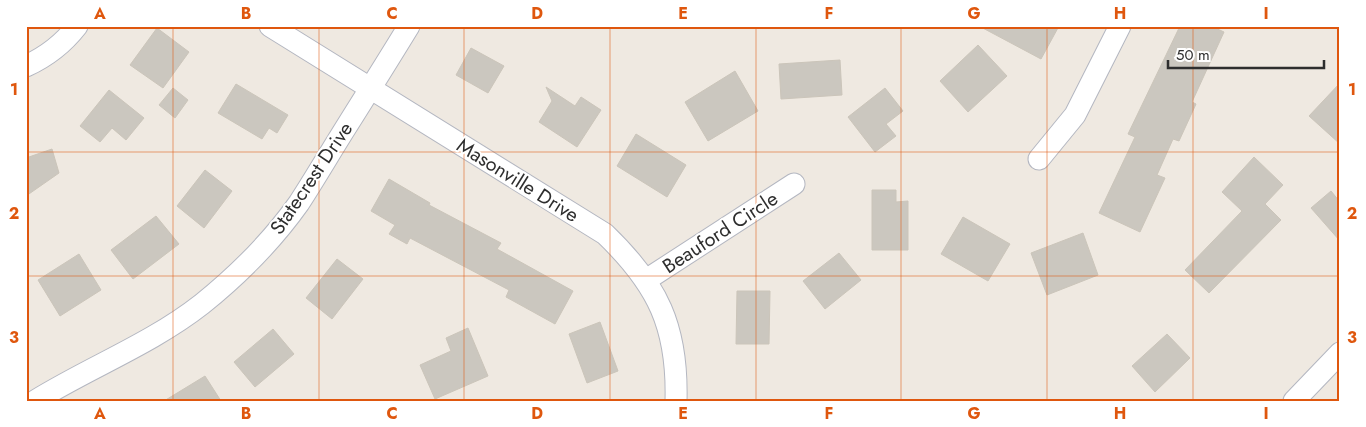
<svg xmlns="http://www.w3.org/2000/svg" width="1366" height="427" font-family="Jost,sans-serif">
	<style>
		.building { fill: #cbc7bf; stroke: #cbc5ba }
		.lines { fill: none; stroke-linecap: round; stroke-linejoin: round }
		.minor-casing { stroke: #b4b7c1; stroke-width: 23 }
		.minor { stroke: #fff; stroke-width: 21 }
		.grid { fill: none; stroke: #df570e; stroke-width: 1; stroke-opacity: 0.55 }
		.labels { text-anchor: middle; stroke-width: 4; stroke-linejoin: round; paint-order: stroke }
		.street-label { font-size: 20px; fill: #2e2e2e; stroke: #fff }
		.neatline { fill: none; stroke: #df570e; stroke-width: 2 }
		.grid-label { font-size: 16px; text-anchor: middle; font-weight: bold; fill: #df570e }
	</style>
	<rect width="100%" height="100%" fill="#efe9e1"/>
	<g class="building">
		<polygon points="979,26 1059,26 1041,59"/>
		<polygon points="1180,26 1211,26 1224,32 1192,102 1196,104 1179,141 1173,139 1157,175 1165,178 1140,232 1099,213 1135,137 1128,134"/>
		<polygon points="157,28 189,52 163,88 130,65"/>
		<polygon points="978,45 1007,76 968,112 940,81"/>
		<polygon points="471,48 504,66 488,93 456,75"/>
		<polygon points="840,60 842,95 781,99 779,64"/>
		<polygon points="735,71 758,111 708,141 685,102"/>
		<polygon points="1340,83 1340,144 1309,116"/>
		<polygon points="236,84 288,115 277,133 269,128 262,139 218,113"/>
		<polygon points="546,87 575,106 581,97 601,110 577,147 539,122 552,101"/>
		<polygon points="173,88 188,100 175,118 159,105"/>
		<polygon points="885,88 903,111 886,124 896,136 875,152 848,117"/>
		<polygon points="109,90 144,118 126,140 112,128 100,142 80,126"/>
		<polygon points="636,134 686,165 667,197 617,166"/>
		<polygon points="52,149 59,173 26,196 26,158"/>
		<polygon points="1254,157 1283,185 1265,204 1281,220 1209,293 1185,270 1242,211 1222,192"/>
		<polygon points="205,170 232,191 204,228 177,206"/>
		<polygon points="389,179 430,203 429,205 501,243 497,249 573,291 555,324 506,297 509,290 410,238 407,244 389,234 395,225 371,211"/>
		<polygon points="872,190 896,190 896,202 908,201 908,250 872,250"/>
		<polygon points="1331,191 1340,202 1340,241 1311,208"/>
		<polygon points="156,216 179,244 133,279 111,250"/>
		<polygon points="963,217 1010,244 988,281 941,254"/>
		<polygon points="1083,233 1098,275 1047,295 1031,253"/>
		<polygon points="839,253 861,280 825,309 803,281"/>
		<polygon points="79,254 101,290 60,316 38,280"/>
		<polygon points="337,259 363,279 332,319 306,298"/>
		<polygon points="737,291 770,291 769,344 736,344"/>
		<polygon points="600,322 618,371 587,383 569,334"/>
		<polygon points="468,328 488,376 435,399 420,365 451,351 446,338"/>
		<polygon points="273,329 294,354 255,387 234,362"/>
		<polygon points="1167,334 1190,358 1155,392 1132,366"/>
		<polygon points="205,376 221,401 164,401"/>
	</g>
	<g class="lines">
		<defs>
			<g id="minor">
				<path d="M270 26 605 234C658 285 678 327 676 401"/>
				<path d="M26 66C48 56 63 44 77 26"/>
				<polyline points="1039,159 1075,115 1120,26"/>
				<polyline points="646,280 794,184"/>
				<path d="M35 401C90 367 151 344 202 304 238 275 272 241 299 203 314 180 328 156 343 132 365 97 387 62 409 26"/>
				<polyline points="1294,401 1340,353"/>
			</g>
		</defs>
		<use href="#minor" class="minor-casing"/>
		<use href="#minor" class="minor"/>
	</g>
	<path class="grid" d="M173 26V401M319 26V401M464 26V401M610 26V401M756 26V401M901 26V401M1047 26V401M1193 26V401M26 152H1340M26 276H1340"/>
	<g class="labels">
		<g class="street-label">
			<text transform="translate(311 178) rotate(-56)" y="7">Statecrest Drive</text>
			<text transform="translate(518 180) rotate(32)" y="7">Masonville Drive</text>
			<text transform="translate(720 232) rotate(-33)" y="7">Beauford Circle</text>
		</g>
	</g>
	<rect width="1366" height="427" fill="none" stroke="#ffffff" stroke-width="55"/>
	<path d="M1168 60v8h156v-8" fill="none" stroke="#2e2e2e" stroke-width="2.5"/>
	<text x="1176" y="60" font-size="15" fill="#2e2e2e" stroke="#ffffff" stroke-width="4" paint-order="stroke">50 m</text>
	<rect x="28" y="28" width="1310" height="372" class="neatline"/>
	<g class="grid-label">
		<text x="100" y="19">A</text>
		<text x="246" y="19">B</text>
		<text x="392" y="19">C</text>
		<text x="537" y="19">D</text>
		<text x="683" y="19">E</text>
		<text x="829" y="19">F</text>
		<text x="974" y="19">G</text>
		<text x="1120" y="19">H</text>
		<text x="1266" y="19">I</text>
		<text x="14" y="95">1</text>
		<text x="1352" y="95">1</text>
		<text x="14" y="219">2</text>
		<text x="1352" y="219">2</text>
		<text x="14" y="343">3</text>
		<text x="1352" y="343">3</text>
		<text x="100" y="419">A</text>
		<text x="246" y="419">B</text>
		<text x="392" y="419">C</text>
		<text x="537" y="419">D</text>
		<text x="683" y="419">E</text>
		<text x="829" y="419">F</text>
		<text x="974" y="419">G</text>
		<text x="1120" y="419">H</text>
		<text x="1266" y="419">I</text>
	</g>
</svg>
